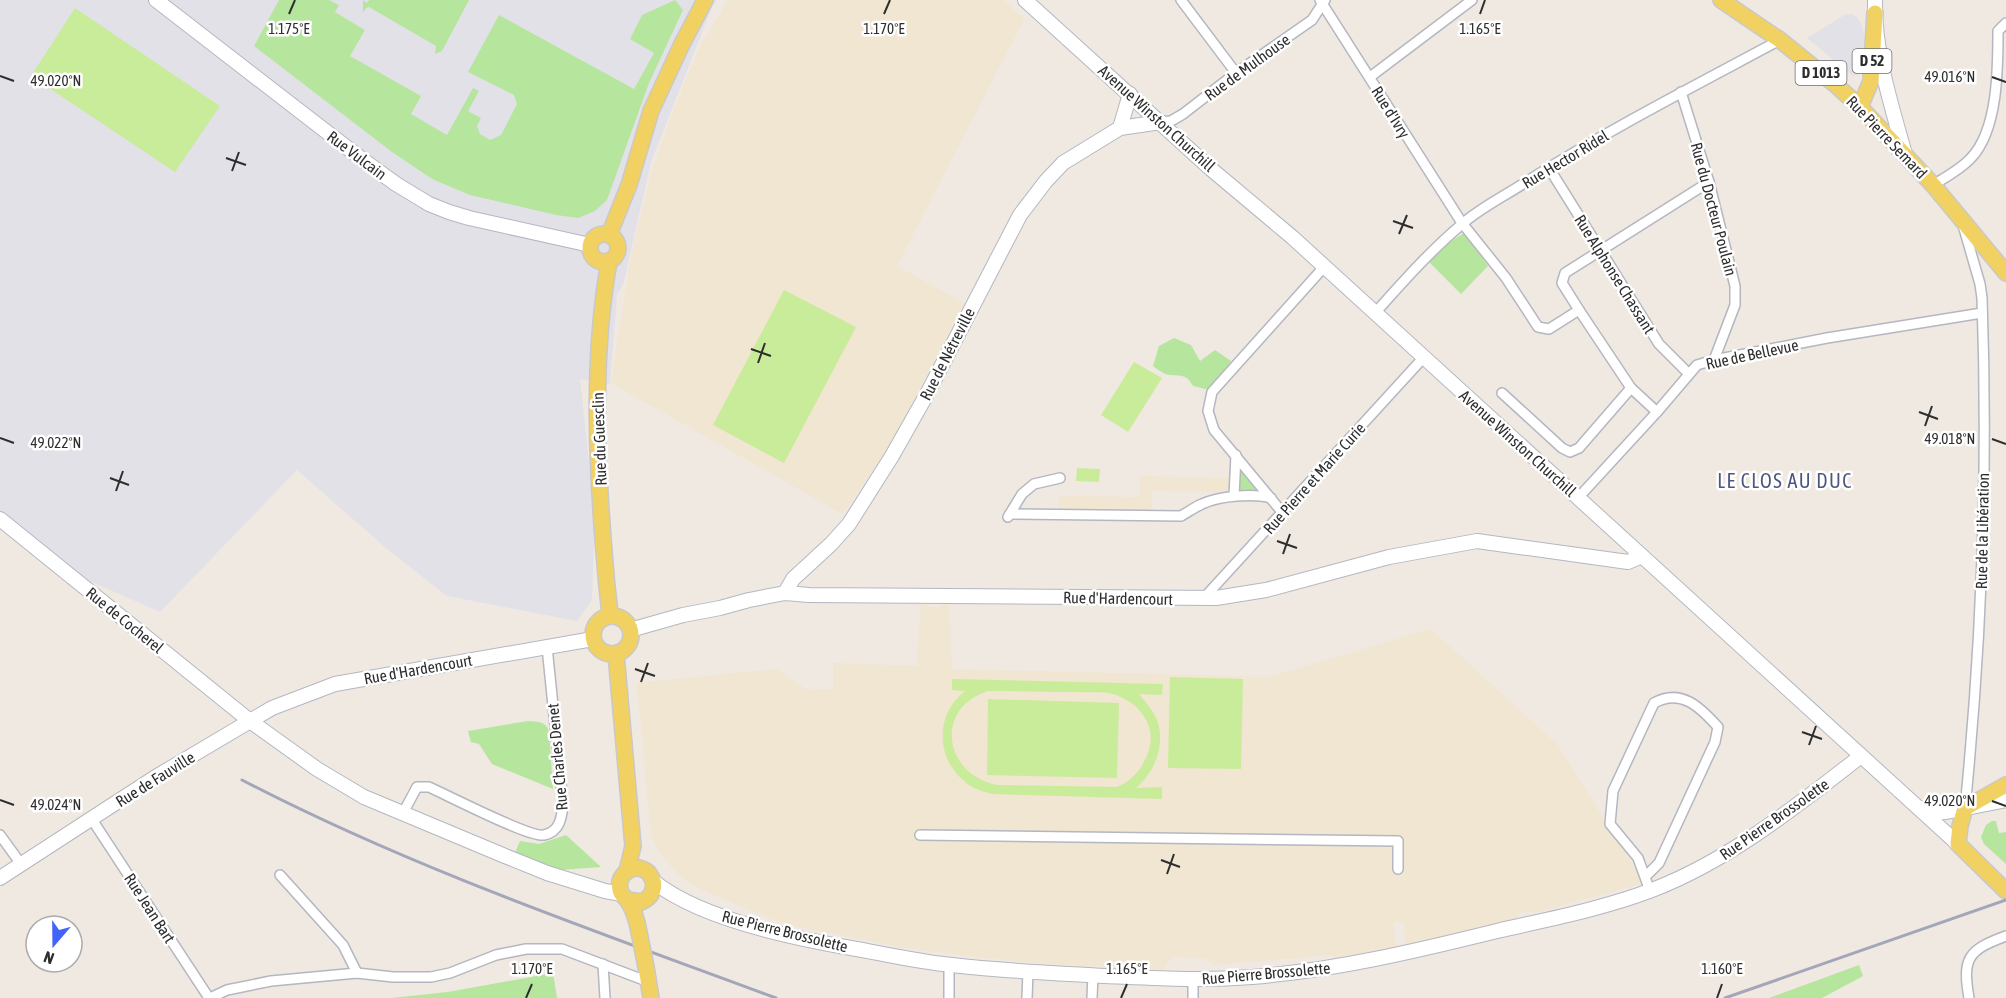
<svg xmlns="http://www.w3.org/2000/svg" width="2006" height="998" font-family="'Asap Condensed',sans-serif">
	<style>
		.industrial { fill: #e3e1e8 }
		.education { fill: #f0e6d1 }
		.green { fill: #b6e59e }
		.pitch { fill: #c9ec9a; fill-rule: evenodd }
		.lines { fill: none; stroke-linecap: round; stroke-linejoin: round }
		.street-casing { stroke: #b4b7c1; stroke-width: 12 }
		.secondary-casing { stroke: #b4b7c1; stroke-width: 16 }
		.primary-casing { stroke: #c9c9c9; stroke-width: 18 }
		.street { stroke: #fff; stroke-width: 9 }
		.secondary { stroke: #fff; stroke-width: 14 }
		.primary { stroke: #f2d163; stroke-width: 15 }
		.rail { stroke: #a3a6b8; stroke-width: 3 }
		.primary-bridge-casing { stroke: #c9c9c9; stroke-width: 18; stroke-linecap: butt }
		.primary-bridge { stroke: #f2d163; stroke-width: 15 }
		.ticks { fill: none; stroke: #2e2e2e; stroke-width: 2 }
		.labels { text-anchor: middle; stroke-width: 5; stroke-linejoin: round; paint-order: stroke }
		.shield { fill: #fff; stroke: #6d6d6d; stroke-width: 1.5 }
		.shield-label { font-size: 15px; font-weight: bold; fill: #2e2e2e }
		.street-label { font-size: 16px; fill: #2e2e2e; stroke: #fff }
		.quarter-label { font-size: 20px; letter-spacing: 1.5px; fill: #4d5680; stroke: #fff }
		.ticks-label { font-size: 15px; text-anchor: middle; fill: #2e2e2e; stroke: #fff; stroke-width: 5; stroke-linejoin: round; paint-order: stroke }
	</style>
	<rect width="100%" height="100%" fill="#efe9e1"/>
	<g class="industrial">
		<polygon points="0,0 717,0 713,5 651,162 624,282 617,295 610,384 580,379 595,517 592,600 577,621 447,596 387,549 297,470 160,612 83,578 0,519"/>
		<polygon points="1846,14 1852,14 1858,18 1862,26 1864,35 1866,61 1858,74 1853,76 1807,38"/>
	</g>
	<g class="education">
		<polygon points="728,0 1003,0 1024,19 897,266 964,303 892,442 843,514 611,383 631,255 650,177 671,115 701,44"/>
		<polygon points="1140,476 1233,478 1232,492 1152,491 1152,513 1058,512 1059,496 1140,497"/>
		<polygon points="921,602 925,602 930,607 939,607 945,602 949,603 952,669 1269,677 1431,629 1557,744 1643,881 1641,884 1534,913 1528,910 1519,913 1518,918 1407,946 1403,922 1393,923 1396,948 1335,958 1332,955 1213,965 1211,962 1203,958 1174,957 1166,964 1165,969 1045,964 974,957 907,948 803,928 771,919 700,889 679,876 659,852 651,835 637,683 776,669 807,690 833,689 833,663 917,666"/>
	</g>
	<g class="green">
		<polygon points="279,0 329,0 339,5 335,12 365,30 350,56 421,96 411,114 447,135 473,88 479,91 468,111 481,118 477,126 480,134 490,140 501,135 517,104 514,95 468,72 499,15 634,89 654,53 630,39 642,15 675,0 683,10 649,83 607,200 595,211 578,218 556,215 470,195 432,179 392,152 254,46"/>
		<polygon points="363,0 367,3 369,0 469,0 442,51 435,54 436,46 369,7 366,8 363,13"/>
		<polygon points="1464,233 1488,266 1461,294 1429,262 1447,244"/>
		<path d="M1174 338 1191 345 1200 361 1215 350 1231 361 1210 390 1193 386C1185 371 1179 378 1166 374 1162 373 1156 368 1153 366L1159 346Z"/>
		<polygon points="1238,462 1265,494 1236,493"/>
		<path d="M528 721C539 722 545 721 549 731L553 789 492 764 479 744 471 742 468 731Z"/>
		<polygon points="1992,821 1996,821 1999,833 2006,832 2006,864 1984,844 1981,837 1986,825"/>
		<polygon points="566,835 601,867 560,870 515,853 520,841 539,844"/>
		<polygon points="1859,965 1863,976 1822,998 1769,998"/>
		<polygon points="553,973 557,998 391,998 448,992"/>
	</g>
	<g class="pitch">
		<polygon points="75,8 220,106 175,172 31,76"/>
		<polygon points="784,290 856,327 784,463 713,425"/>
		<polygon points="1134,362 1162,378 1128,432 1101,415"/>
		<polygon points="1077,468 1100,469 1099,482 1076,481"/>
		<polygon points="1170,677 1243,679 1241,769 1168,768"/>
		<path d="M952 679 1163 684 1162 695 1139 694C1146 703 1155 712 1158 723 1165 746 1154 773 1136 788L1162 787V799L992 794C981 791 971 788 963 780 935 756 936 713 965 691L952 690ZM988 691C1017 691 1046 692 1076 692 1088 693 1102 691 1113 694 1137 701 1157 724 1149 750 1144 766 1133 781 1117 787L997 785C943 774 934 708 988 691Z"/>
		<polygon points="988,699 1119,703 1117,778 987,775"/>
	</g>
	<g class="lines">
		<defs>
			<g id="street">
				<polyline points="1181,0 1236,73"/>
				<polyline points="1320,0 1462,223 1506,278 1538,327 1549,329 1579,310 1631,388 1657,412"/>
				<polyline points="1370,77 1472,0"/>
				<polyline points="1681,92 1709,182 1735,286 1735,305 1714,360"/>
				<polyline points="1161,122 1171,121 1183,114 1236,73 1312,20 1325,0"/>
				<polyline points="1549,168 1659,344 1689,374"/>
				<path d="M1933 185C1946 177 1961 169 1971 158 1998 130 1998 68 1998 31L2006 23"/>
				<path d="M1963 225 1980 284 1982 298C1988 468 1982 639 1965 808"/>
				<polyline points="1579,310 1562,283 1565,273 1709,182"/>
				<path d="M1375 313C1402 283 1429 252 1461 225 1481 207 1507 195 1529 180 1610 129 1696 85 1780 40"/>
				<polyline points="1502,393 1562,448 1570,452 1579,448 1631,388"/>
				<polyline points="1234,496 1236,455"/>
				<polyline points="1578,498 1657,412 1697,365 1714,360 1827,338 1982,313"/>
				<polyline points="1282,512 1214,430 1208,411 1212,392 1324,267"/>
				<path d="M1010 514 1181 516C1188 512 1195 507 1202 504 1219 496 1253 493 1271 498"/>
				<polyline points="1008,517 1022,494 1034,484 1060,478"/>
				<polyline points="1203,599 1424,357"/>
				<path d="M403 813 417 787H429C447 795 530 838 544 835 560 832 562 817 563 803L547 647"/>
				<polyline points="91,818 209,998"/>
				<polyline points="0,835 21,864"/>
				<polyline points="920,835 1398,841 1398,869"/>
				<polyline points="280,875 343,945 357,973"/>
				<path d="M1645 877 1659 863 1715 742 1718 727C1700 707 1681 688 1654 703L1613 791 1610 824 1638 858 1650 891"/>
				<polyline points="603,964 605,998"/>
				<polyline points="210,998 227,990 271,981 357,973 393,977 431,977 450,973 496,955 526,949 562,949 649,982"/>
				<polyline points="949,998 949,965"/>
				<polyline points="1027,998 1028,972"/>
				<polyline points="1092,998 1093,975"/>
				<polyline points="1193,998 1193,980"/>
				<path d="M1969 998C1962 958 1968 950 2006 936"/>
			</g>
			<g id="secondary">
				<polyline points="156,0 363,160 396,184 429,204 449,212 469,218 590,245"/>
				<polyline points="1025,0 1211,169 1292,237 1958,844"/>
				<path d="M1875 0C1874 52 1891 104 1905 154"/>
				<polyline points="1120,128 1130,94"/>
				<polyline points="0,519 250,721 317,769 364,797 505,856 547,873 605,891 622,894"/>
				<polyline points="785,593 793,579 831,544 849,524 892,456 927,394 1020,215 1046,181 1063,163 1120,128 1161,122"/>
				<polyline points="630,630 683,615 720,608 749,600 785,593 809,595 1216,598 1266,590 1389,557 1477,541 1628,562 1642,556"/>
				<polyline points="1920,808 1933,813 1946,812 2006,800"/>
				<polyline points="0,878 154,778 272,708 335,684 593,639"/>
				<path d="M653 881C700 919 792 938 851 948 885 954 918 962 952 965 1003 971 1054 973 1105 976 1154 978 1203 981 1252 977 1336 970 1416 951 1497 931 1549 919 1602 909 1652 890 1730 860 1795 807 1861 756"/>
			</g>
			<g id="primary">
				<polyline points="1721,0 1780,40 1837,86 1860,107 1933,185 2006,273"/>
				<polyline points="1860,107 1871,81 1875,13"/>
				<circle cx="604" cy="248" r="14"/>
				<polyline points="609,235 629,185 651,111 681,46 705,0"/>
				<path d="M609 262C591 361 597 474 606 575 607 589 609 602 610 616"/>
				<circle cx="612" cy="635" r="19"/>
				<polyline points="616,654 633,846 627,871"/>
				<polyline points="2006,785 1965,808 1960,826 1958,844 2006,891"/>
				<path d="M627 900 641 902C652 898 658 886 650 875 648 871 643 869 639 868 627 867 617 878 620 890 621 895 625 897 628 901 634 910 637 921 639 932"/>
				<polyline points="646,967 651,998"/>
			</g>
		</defs>
		<use href="#street" class="street-casing"/>
		<use href="#secondary" class="secondary-casing"/>
		<use href="#primary" class="primary-casing"/>
		<use href="#street" class="street"/>
		<use href="#secondary" class="secondary"/>
		<use href="#primary" class="primary"/>
		<g class="rail">
			<path d="M242 780C413 869 596 931 776 998"/>
			<polyline points="1725,998 2006,900"/>
		</g>
		<defs>
			<polyline id="primary-bridge" points="639,932 646,967"/>
		</defs>
		<use href="#primary-bridge" class="primary-bridge-casing"/>
		<use href="#primary-bridge" class="primary-bridge"/>
	</g>
	<path class="ticks" d="M289 14 295 0M884 14 890 0M1480 14 1485 0M0 76 14 81M1992 77 2006 82M226 158 246 165M232 171 239 152M1393 221 1413 228M1399 234 1407 215M751 349 771 356M758 363 765 343M1919 412 1938 419M1925 426 1932 406M0 438 14 443M1992 439 2006 444M110 478 129 485M116 491 123 471M1277 541 1297 548M1283 554 1290 534M635 669 655 676M641 682 648 663M1802 732 1822 739M1809 745 1816 726M0 800 14 805M1992 801 2006 806M1161 860 1180 867M1167 874 1174 854M526 998 532 984M1121 998 1127 984M1717 998 1722 984"/>
	<g class="labels">
		<g class="shield">
			<rect x="1852.5" y="49" width="39" height="24" rx="4.5"/>
			<rect x="1795.5" y="61" width="51" height="24" rx="4.5"/>
		</g>
		<g class="shield-label">
			<text x="1872" y="66">D 52</text>
			<text x="1821" y="78">D 1013</text>
		</g>
		<g class="street-label">
			<text transform="translate(1247 67) rotate(-36)" y="6">Rue de Mulhouse</text>
			<text transform="translate(1391 112) rotate(58)" y="6">Rue d'Ivry</text>
			<text transform="translate(1157 118) rotate(42)" y="6">Avenue Winston Churchill</text>
			<text transform="translate(1887 137) rotate(46)" y="6">Rue Pierre Semard</text>
			<text transform="translate(357 155) rotate(37)" y="6">Rue Vulcain</text>
			<text transform="translate(1565 159) rotate(-31)" y="6">Rue Hector Ridel</text>
			<text transform="translate(1714 209) rotate(75)" y="6">Rue du Docteur Poulain</text>
			<text transform="translate(1615 274) rotate(58)" y="6">Rue Alphonse Chassant</text>
			<text transform="translate(947 354) rotate(-63)" y="6">Rue de Nétreville</text>
			<text transform="translate(1752 354) rotate(-12)" y="6">Rue de Bellevue</text>
			<text transform="translate(599 439) rotate(-92)" y="6">Rue du Guesclin</text>
			<text transform="translate(1518 443) rotate(42)" y="6">Avenue Winston Churchill</text>
			<text transform="translate(1314 478) rotate(-48)" y="6">Rue Pierre et Marie Curie</text>
			<text transform="translate(1982 531) rotate(-89)" y="6">Rue de la Libération</text>
			<text transform="translate(1118 598) rotate(1)" y="6">Rue d'Hardencourt</text>
			<text transform="translate(125 620) rotate(39)" y="6">Rue de Cocherel</text>
			<text transform="translate(418 669) rotate(-10)" y="6">Rue d'Hardencourt</text>
			<text transform="translate(557 757) rotate(-95)" y="6">Rue Charles Denet</text>
			<text transform="translate(155 779) rotate(-32)" y="6">Rue de Fauville</text>
			<text transform="translate(1774 819) rotate(-35)" y="6">Rue Pierre Brossolette</text>
			<text transform="translate(150 908) rotate(57)" y="6">Rue Jean Bart</text>
			<text transform="translate(785 931) rotate(14)" y="6">Rue Pierre Brossolette</text>
			<text transform="translate(1266 973) rotate(-5)" y="6">Rue Pierre Brossolette</text>
		</g>
		<g class="quarter-label">
			<text x="1785" y="488">LE CLOS AU DUC</text>
		</g>
	</g>
	<g class="ticks-label">
		<text x="289" y="34">1.175°E</text>
		<text x="884" y="34">1.170°E</text>
		<text x="1480" y="34">1.165°E</text>
		<text x="1950" y="82">49.016°N</text>
		<text x="56" y="86">49.020°N</text>
		<text x="1950" y="444">49.018°N</text>
		<text x="56" y="448">49.022°N</text>
		<text x="1950" y="806">49.020°N</text>
		<text x="56" y="810">49.024°N</text>
		<text x="532" y="974">1.170°E</text>
		<text x="1127" y="974">1.165°E</text>
		<text x="1722" y="974">1.160°E</text>
	</g>
	<g transform="translate(54 944) rotate(200)"><circle r="28" fill="#ffffff" stroke="#ababab" stroke-width="1.5"/>
	<path d="M0-4.5L10 22L0 15L-10 22Z" fill="#4264fb"/>
	<text y="-9" font-size="16" font-weight="bold" text-anchor="middle" fill="#2e2e2e">N</text>
	</g>
</svg>
